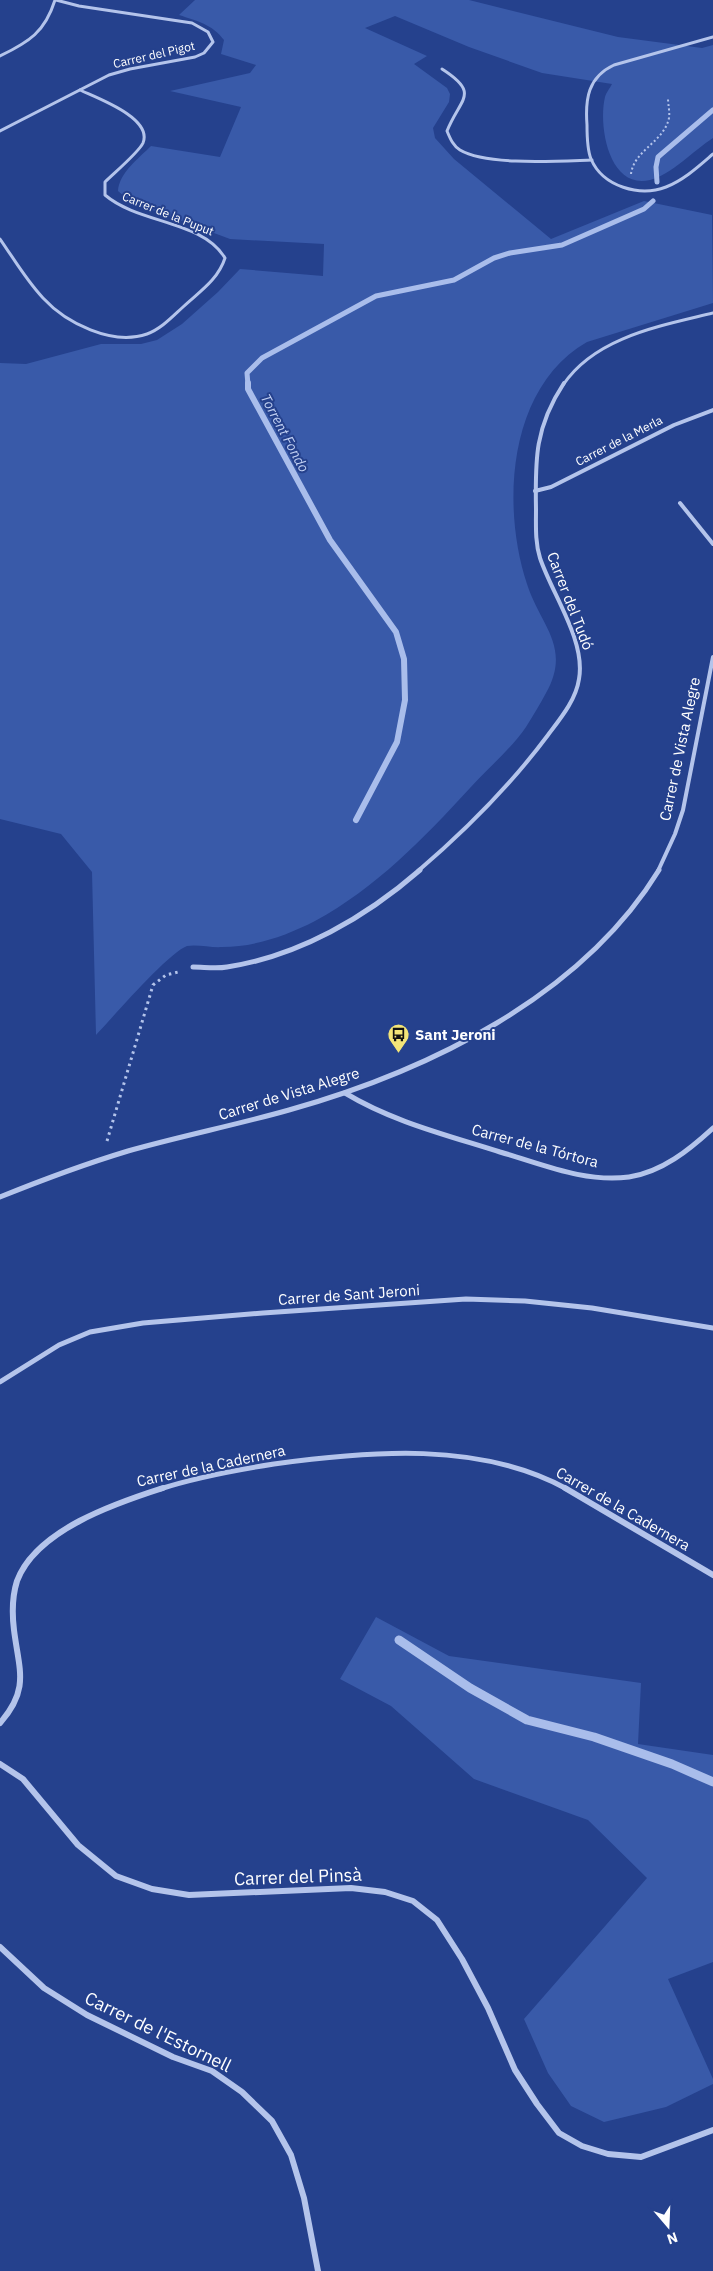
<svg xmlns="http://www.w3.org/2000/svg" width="713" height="2271" font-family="'IBM Plex Sans',sans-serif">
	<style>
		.green { fill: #395aa9 }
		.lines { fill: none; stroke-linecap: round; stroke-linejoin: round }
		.stream-far2 { stroke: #a9bdeb; stroke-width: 5 }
		.stream-far1 { stroke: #a9bdeb; stroke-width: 6 }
		.stream { stroke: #a9bdeb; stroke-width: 9 }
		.path-far1 { stroke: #b4c4eb; stroke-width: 2; stroke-dasharray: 2 2.5; stroke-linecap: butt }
		.path { stroke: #b4c4eb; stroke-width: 3; stroke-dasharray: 2.5 4; stroke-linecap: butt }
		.street-far3 { stroke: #b4c4eb; stroke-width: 3 }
		.street-far2 { stroke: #b4c4eb; stroke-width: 4 }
		.street-far1 { stroke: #b4c4eb; stroke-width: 5 }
		.street { stroke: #b4c4eb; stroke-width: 6 }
		.labels { text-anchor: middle; stroke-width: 4; stroke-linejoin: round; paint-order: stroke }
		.far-street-label { font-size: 12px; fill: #fff; stroke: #25418d }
		.far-water-label { font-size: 14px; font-style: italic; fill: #c0cff2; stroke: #25418d }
		.street-label { font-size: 15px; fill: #fff; stroke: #25418d }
		.poi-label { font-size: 15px; font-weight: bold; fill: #fff; stroke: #25418d; text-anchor: start }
		.near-street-label { font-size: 18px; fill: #fff; stroke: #25418d }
	</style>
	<rect width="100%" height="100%" fill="#25418d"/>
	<g class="green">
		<path d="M195 0H469L618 37 702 48 713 45V138C694 150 671 175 650 180 609 190 598 126 605 97 606 93 610 88 612 84L542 73 469 47 395 16 365 28 427 56 414 64 447 88 450 94 449 102 433 128 435 138 454 159 551 239 644 201 712 215 713 303 587 342C508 387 501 506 527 584 540 625 572 647 546 693 540 704 533 716 526 727 511 749 488 768 470 788 423 839 376 888 315 921 286 936 254 947 222 947 212 948 197 944 187 946 168 953 113 1017 96 1035L92 872 61 834 0 819V363L26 364 101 344H141L157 340 182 324 218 292 240 269 323 276 324 244 230 239 131 202 118 191C119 173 139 158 151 146L220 157 241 107 170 91 250 73 256 65 221 54 224 40C212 24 197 21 179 15Z"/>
		<polygon points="376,1617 449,1656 641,1683 638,1744 713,1755 713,1962 668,1979 713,2079 713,2084 666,2107 604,2122 571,2106 548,2073 524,2019 647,1878 588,1820 474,1779 391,1706 340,1679"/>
	</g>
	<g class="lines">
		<g class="stream-far2">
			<polyline points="657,182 656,167 658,157 713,110"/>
			<polyline points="248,385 247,373 262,358 376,296 454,280 494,258 510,253 562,245 644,209 653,201"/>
		</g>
		<polyline class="stream-far1" points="248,383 248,389 330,540 396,632 404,659 405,700 397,742 356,820"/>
		<polyline class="stream" points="399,1640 470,1688 527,1720 594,1737 672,1764 713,1782"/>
		<path class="path-far1" d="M631 174C634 150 664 142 669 118 670 112 668 105 668 98"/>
		<polyline class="path" points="107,1141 153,985 166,975 178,972"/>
		<g class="street-far3">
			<path d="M713 37 614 65C588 77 585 99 587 125 587 136 587 149 591 159 603 187 640 197 666 187 684 180 699 166 713 154"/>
			<path d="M0 56C29 42 45 32 55 0"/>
			<path d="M442 69C481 94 460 98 447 131 450 138 453 146 460 150 487 166 560 161 592 160"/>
			<polyline points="0,131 109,75 130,69 195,57 204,53 213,42 208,32 192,23 79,6 56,0"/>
			<path d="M0 239C14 259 26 280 43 298 66 323 112 346 147 334 161 329 172 317 183 307 199 292 218 280 225 258 202 220 139 224 105 195V182C113 174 139 152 143 143 153 118 97 98 80 90"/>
			<path d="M563 385C595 337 660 326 713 313"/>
		</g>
		<g class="street-far2">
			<polyline points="535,491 551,487 674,425 713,410"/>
			<polyline points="680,503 713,544"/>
			<path d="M418 871C466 830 510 786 548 735 560 719 576 700 579 679 586 641 552 594 540 558 535 542 536 526 536 509 535 459 535 427 564 383"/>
			<polyline points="658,871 675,834 683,810 713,657"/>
		</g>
		<g class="street-far1">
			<path d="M193 967C204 967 216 969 227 967 299 956 366 917 420 870"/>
			<path d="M345 1093C393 1122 447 1135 500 1152 542 1164 585 1183 629 1177 662 1172 689 1150 713 1128"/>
			<path d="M0 1197C42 1180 85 1164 128 1151 181 1136 236 1125 289 1110 428 1071 581 997 659 870"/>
			<polyline points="0,1382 59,1345 90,1332 143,1323 263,1313 466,1299 525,1301 592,1308 713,1328"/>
			<path d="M160 1489C197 1477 236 1470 274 1464 369 1451 480 1441 567 1489"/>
		</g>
		<g class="street">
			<polyline points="565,1488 713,1575"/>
			<path d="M0 1723C30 1689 19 1670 14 1630 12 1614 12 1597 17 1581 36 1530 116 1503 163 1488"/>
			<polyline points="0,1764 23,1779 78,1845 116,1876 152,1889 189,1895 351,1888 385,1892 413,1901 437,1920 462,1959 488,2008 515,2070 537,2104 559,2133 582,2146 608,2154 641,2157 713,2130"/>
			<polyline points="0,1947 44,1988 87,2015 173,2057 212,2071 242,2092 272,2121 291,2155 304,2198 318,2271"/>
		</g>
	</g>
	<defs>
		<symbol id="bus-pin" viewBox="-11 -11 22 30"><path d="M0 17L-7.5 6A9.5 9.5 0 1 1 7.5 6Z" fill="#f4e578" stroke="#25418d"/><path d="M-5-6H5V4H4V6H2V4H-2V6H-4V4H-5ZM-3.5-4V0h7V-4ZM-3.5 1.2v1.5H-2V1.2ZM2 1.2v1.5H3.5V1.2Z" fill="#111"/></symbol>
	</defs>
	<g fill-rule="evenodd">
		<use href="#bus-pin" x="386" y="1022" width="25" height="34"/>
	</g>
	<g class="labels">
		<g class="far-street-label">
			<text transform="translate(154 55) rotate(-13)" y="4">Carrer del Pigot</text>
			<text transform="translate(168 214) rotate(22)" y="4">Carrer de la Puput</text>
			<text transform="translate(619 441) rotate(-27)" y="4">Carrer de la Merla</text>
		</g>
		<g class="far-water-label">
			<text transform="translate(285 433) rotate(62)" y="5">Torrent Fondo</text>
		</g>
		<g class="street-label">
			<text transform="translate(570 601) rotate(69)" y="5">Carrer del Tudó</text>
			<text transform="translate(680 749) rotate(-78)" y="5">Carrer de Vista Alegre</text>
			<text transform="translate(289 1094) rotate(-17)" y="5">Carrer de Vista Alegre</text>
			<text transform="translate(535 1146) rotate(15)" y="5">Carrer de la Tórtora</text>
			<text transform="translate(349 1295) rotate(-4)" y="5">Carrer de Sant Jeroni</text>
			<text transform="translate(211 1466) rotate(-12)" y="5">Carrer de la Cadernera</text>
			<text transform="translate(623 1509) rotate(30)" y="5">Carrer de la Cadernera</text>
		</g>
		<g class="poi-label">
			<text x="415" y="1040">Sant Jeroni</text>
		</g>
		<g class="near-street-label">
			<text transform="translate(298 1877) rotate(-2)" y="6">Carrer del Pinsà</text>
			<text transform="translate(158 2032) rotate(26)" y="6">Carrer de l'Estornell</text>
		</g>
	</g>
	<g transform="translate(668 2226) rotate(161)" stroke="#25418d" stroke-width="4" paint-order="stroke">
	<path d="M0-4L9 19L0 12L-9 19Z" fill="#ffffff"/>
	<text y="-8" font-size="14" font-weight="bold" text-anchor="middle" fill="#ffffff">N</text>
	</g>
</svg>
